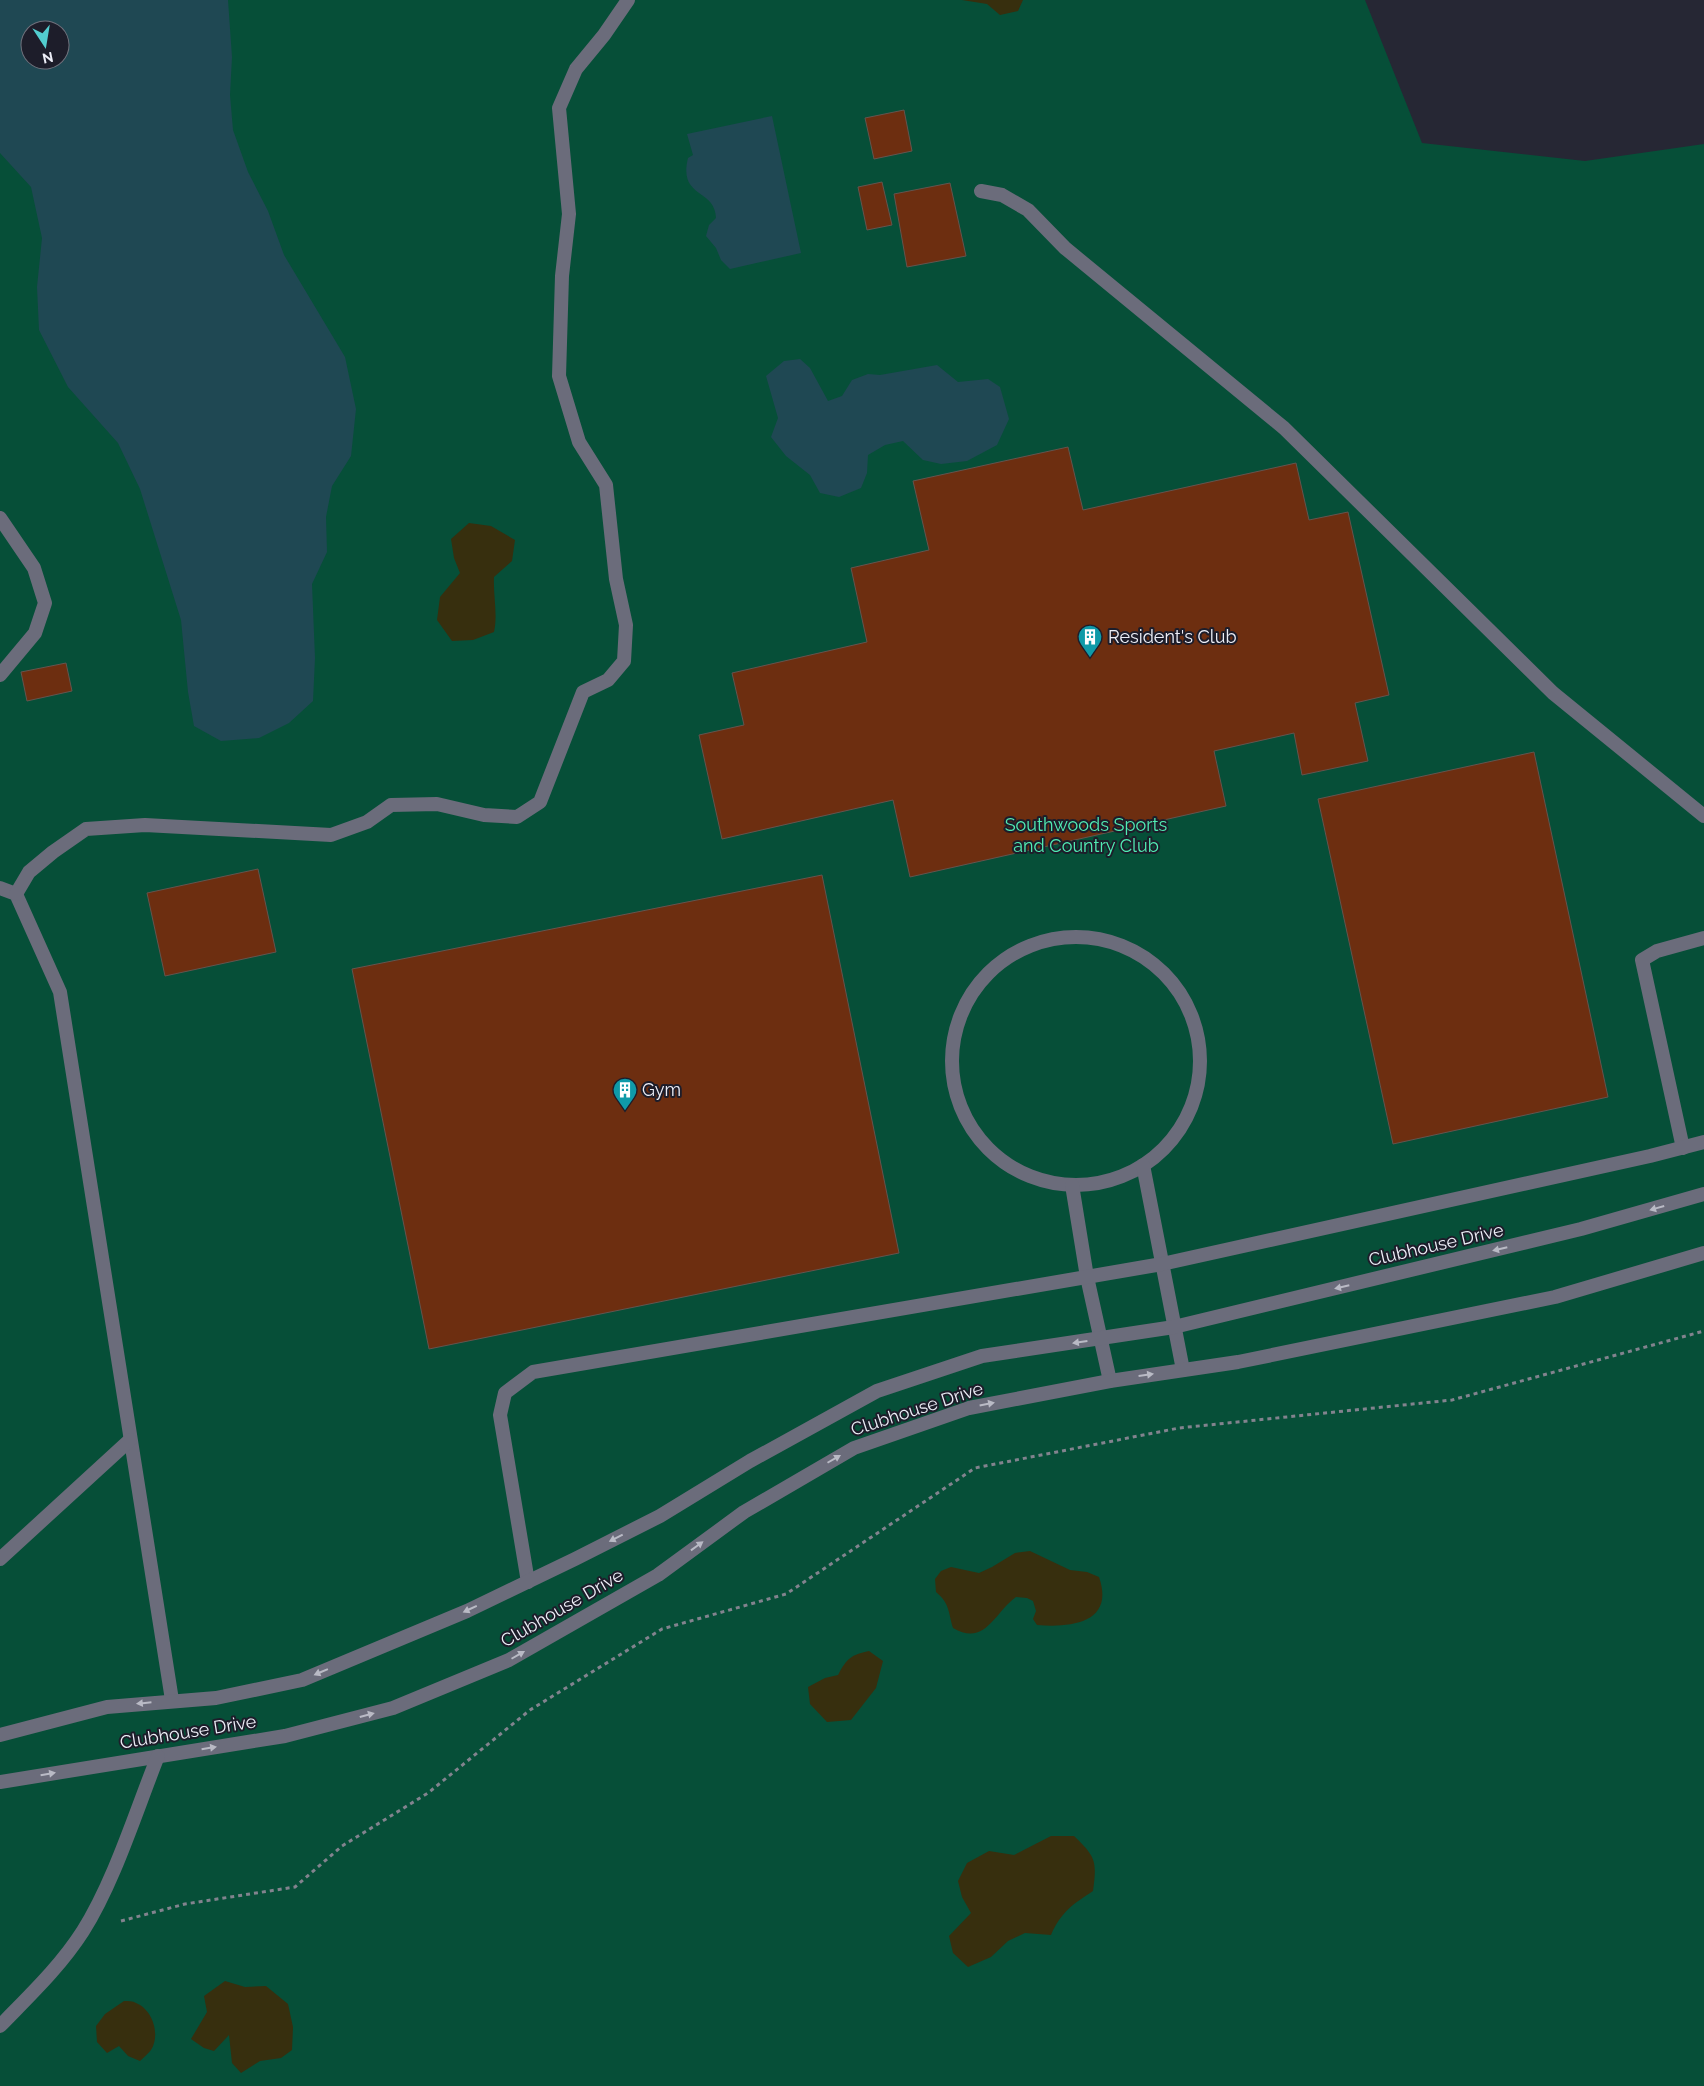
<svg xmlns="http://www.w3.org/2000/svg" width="1704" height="2086" font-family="Raleway,sans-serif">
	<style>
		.green { fill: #064f38; fill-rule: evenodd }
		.sand { fill: #372f0e }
		.water { fill: #1f4853; fill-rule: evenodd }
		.building { fill: #6d2e10; stroke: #64544e }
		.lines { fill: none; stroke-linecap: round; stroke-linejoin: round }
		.path { stroke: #82838e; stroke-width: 3; stroke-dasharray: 4 4; stroke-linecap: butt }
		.service { stroke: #6b6c7b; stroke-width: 14 }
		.oneway { fill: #b9bac5 }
		.labels { text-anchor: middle; stroke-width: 4; stroke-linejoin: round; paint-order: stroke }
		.poi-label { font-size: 18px; fill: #edeef7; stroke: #1d1d2a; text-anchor: start }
		.park-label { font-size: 18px; fill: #51edb4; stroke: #1d1d2a }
		.street-label { font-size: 18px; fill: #edeef7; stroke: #1d1d2a }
	</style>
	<rect width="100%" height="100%" fill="#262734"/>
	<path class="green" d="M0 0H1365L1422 143 1585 161 1704 144V2086H0ZM30 30H60V60H30Z"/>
	<g class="sand">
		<polygon points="962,0 1023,0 1018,11 1000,15 987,4"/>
		<path d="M469 523 491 526 515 540 512 561 494 577C493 596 498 614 494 632L473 640 452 641 437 620 440 597 460 573 454 558 451 539Z"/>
		<path d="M1030 1551 1070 1570 1087 1572 1099 1577C1115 1623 1071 1628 1037 1625L1033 1619 1036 1611 1033 1601 1027 1598 1016 1597C994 1613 985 1647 953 1628 948 1611 950 1604 936 1592L935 1579 941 1571 951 1567 979 1573 992 1567 1015 1553Z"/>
		<path d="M869 1651 883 1661 876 1688 851 1720 827 1722 810 1704 808 1687 825 1678 838 1675C847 1658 851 1655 869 1651Z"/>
		<path d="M1051 1836H1074C1096 1857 1097 1861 1093 1891 1073 1904 1061 1912 1051 1935L1025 1933 1008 1941 991 1957 968 1967 953 1953 949 1936 971 1913 962 1897 958 1881 967 1863 989 1851 1014 1855Z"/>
		<polygon points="225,1981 245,1987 266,1986 288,2004 293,2027 292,2050 281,2058 260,2061 241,2073 232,2063 229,2035 214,2051 204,2048 191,2039 207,2012 204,1996"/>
		<path d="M124 2001C128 2001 133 2001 136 2003 152 2009 161 2034 151 2050 148 2054 144 2057 140 2061L128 2056 119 2046 107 2053 97 2042 96 2026 105 2014Z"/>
	</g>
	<g class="water">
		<path d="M0 0H228L232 57 230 95 233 130 248 172 268 211 284 255 345 357 356 409 351 456 332 486 326 517 327 552 312 584 315 658 313 701 289 723 259 738 221 741 194 726 188 692 181 620 140 489 118 443 68 387 39 330 37 287 42 238 31 187 0 153ZM30 30H60V60H30Z"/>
		<path d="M772 116 801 253 730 269 721 260 716 248 706 236 709 225 716 218C715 188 678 199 688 158L693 155 687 134Z"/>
		<polygon points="800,359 810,368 828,401 842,396 852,380 868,374 880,375 937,365 958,382 988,379 1000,387 1009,419 997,445 967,461 941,464 923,460 903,441 885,445 868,455 867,473 861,488 839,497 820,493 810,475 786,456 771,437 778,418 766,376 784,361"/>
	</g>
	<g class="building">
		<polygon points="904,110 912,151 874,159 865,118"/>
		<polygon points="882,182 892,225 867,230 858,187"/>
		<polygon points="950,183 966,256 907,267 894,194"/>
		<polygon points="1068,447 1083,510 1296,463 1309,520 1348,512 1389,695 1355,703 1368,761 1302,775 1294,733 1214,751 1226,806 910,877 893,800 722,839 699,735 744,725 732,673 867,642 851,568 929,550 913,481"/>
		<polygon points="66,663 72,691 27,701 21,672"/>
		<polygon points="1534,752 1608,1097 1393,1144 1318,799"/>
		<polygon points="258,869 276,952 165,976 147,893"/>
		<polygon points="822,875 899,1253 429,1349 352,969"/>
	</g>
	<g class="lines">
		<polyline class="path" points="121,1921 185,1904 295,1887 342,1846 428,1793 530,1710 662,1629 786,1594 975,1468 1179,1428 1452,1400 1704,1331"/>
		<g class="service">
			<polyline points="981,191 1002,195 1028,210 1065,248 1284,428 1553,693 1704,816"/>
			<polyline points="0,518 34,568 45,603 35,633 0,675"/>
			<polyline points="0,888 16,894 60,992 172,1700"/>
			<polyline points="16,894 29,872 53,852 86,829 145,825 331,835 367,822 391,805 437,804 484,815 517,817 540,802 583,692 608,680 624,661 626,625 616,579 606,485 579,442 559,376 562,276 569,214 559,108 576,69 604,35 628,0"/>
			<circle cx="1076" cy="1061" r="124"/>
			<polyline points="1683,1148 1642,960 1657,951 1704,938"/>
			<polyline points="1143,1165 1183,1370"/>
			<polyline points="1072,1185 1087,1277 1110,1381"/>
			<polyline points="0,1559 130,1440"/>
			<polyline points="528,1582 500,1415 505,1393 533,1372 1162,1264 1650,1156 1704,1142"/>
			<polyline points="0,1735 107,1707 216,1698 302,1680 467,1611 575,1559 660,1516 750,1461 877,1391 982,1356 1174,1327 1581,1229 1704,1194"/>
			<polyline points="0,1782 285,1736 393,1708 509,1660 658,1575 744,1512 854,1448 969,1408 1110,1381 1238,1362 1555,1297 1704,1253"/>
			<path d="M0 2026C29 1996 60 1967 83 1931 114 1882 136 1811 158 1756"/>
		</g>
	</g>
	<defs><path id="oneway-solid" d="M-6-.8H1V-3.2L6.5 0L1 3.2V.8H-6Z" transform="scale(1.25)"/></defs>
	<g class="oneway">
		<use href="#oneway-solid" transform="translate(1657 1208) rotate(164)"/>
		<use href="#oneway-solid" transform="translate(1500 1249) rotate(167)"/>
		<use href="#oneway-solid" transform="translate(1342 1287) rotate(167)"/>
		<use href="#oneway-solid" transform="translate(1080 1342) rotate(172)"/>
		<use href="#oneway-solid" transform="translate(1146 1375) rotate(-8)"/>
		<use href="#oneway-solid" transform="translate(987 1404) rotate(-11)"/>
		<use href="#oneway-solid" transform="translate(834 1459) rotate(-30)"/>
		<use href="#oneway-solid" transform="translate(616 1538) rotate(153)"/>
		<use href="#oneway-solid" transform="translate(697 1546) rotate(-36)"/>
		<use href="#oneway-solid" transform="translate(470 1609) rotate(155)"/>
		<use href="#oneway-solid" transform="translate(518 1655) rotate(-30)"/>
		<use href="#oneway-solid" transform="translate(321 1672) rotate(157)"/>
		<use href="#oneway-solid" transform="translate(144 1703) rotate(174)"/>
		<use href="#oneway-solid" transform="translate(367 1715) rotate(-15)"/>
		<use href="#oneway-solid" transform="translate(209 1748) rotate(-9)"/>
		<use href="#oneway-solid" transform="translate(48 1774) rotate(-10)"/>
	</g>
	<defs>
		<symbol id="building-pin" viewBox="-11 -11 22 30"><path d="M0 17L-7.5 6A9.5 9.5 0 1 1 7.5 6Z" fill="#0f9aa8" stroke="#1d1d2a"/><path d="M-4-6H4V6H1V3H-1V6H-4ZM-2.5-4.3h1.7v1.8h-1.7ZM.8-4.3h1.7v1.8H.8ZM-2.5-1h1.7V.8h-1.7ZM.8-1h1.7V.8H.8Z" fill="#fff"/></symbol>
	</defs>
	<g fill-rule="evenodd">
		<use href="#building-pin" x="1076" y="623" width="28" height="38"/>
		<use href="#building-pin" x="611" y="1076" width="28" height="38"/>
	</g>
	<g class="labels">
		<g class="poi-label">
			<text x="1108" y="643">Resident's Club</text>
			<text x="642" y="1096">Gym</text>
		</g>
		<g class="park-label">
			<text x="1086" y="831">Southwoods Sports<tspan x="1086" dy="21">and Country Club</tspan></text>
		</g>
		<g class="street-label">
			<text transform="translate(1436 1245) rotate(-13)" y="6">Clubhouse Drive</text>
			<text transform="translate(917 1409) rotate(-18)" y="6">Clubhouse Drive</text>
			<text transform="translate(562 1608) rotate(-30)" y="6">Clubhouse Drive</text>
			<text transform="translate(188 1732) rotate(-9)" y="6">Clubhouse Drive</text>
		</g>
	</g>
	<g transform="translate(45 45) rotate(168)"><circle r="24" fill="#1d1d2a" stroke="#70717c"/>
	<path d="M0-4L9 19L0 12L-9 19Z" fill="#52cdcf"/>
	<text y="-8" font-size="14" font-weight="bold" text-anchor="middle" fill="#edeef7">N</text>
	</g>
</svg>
